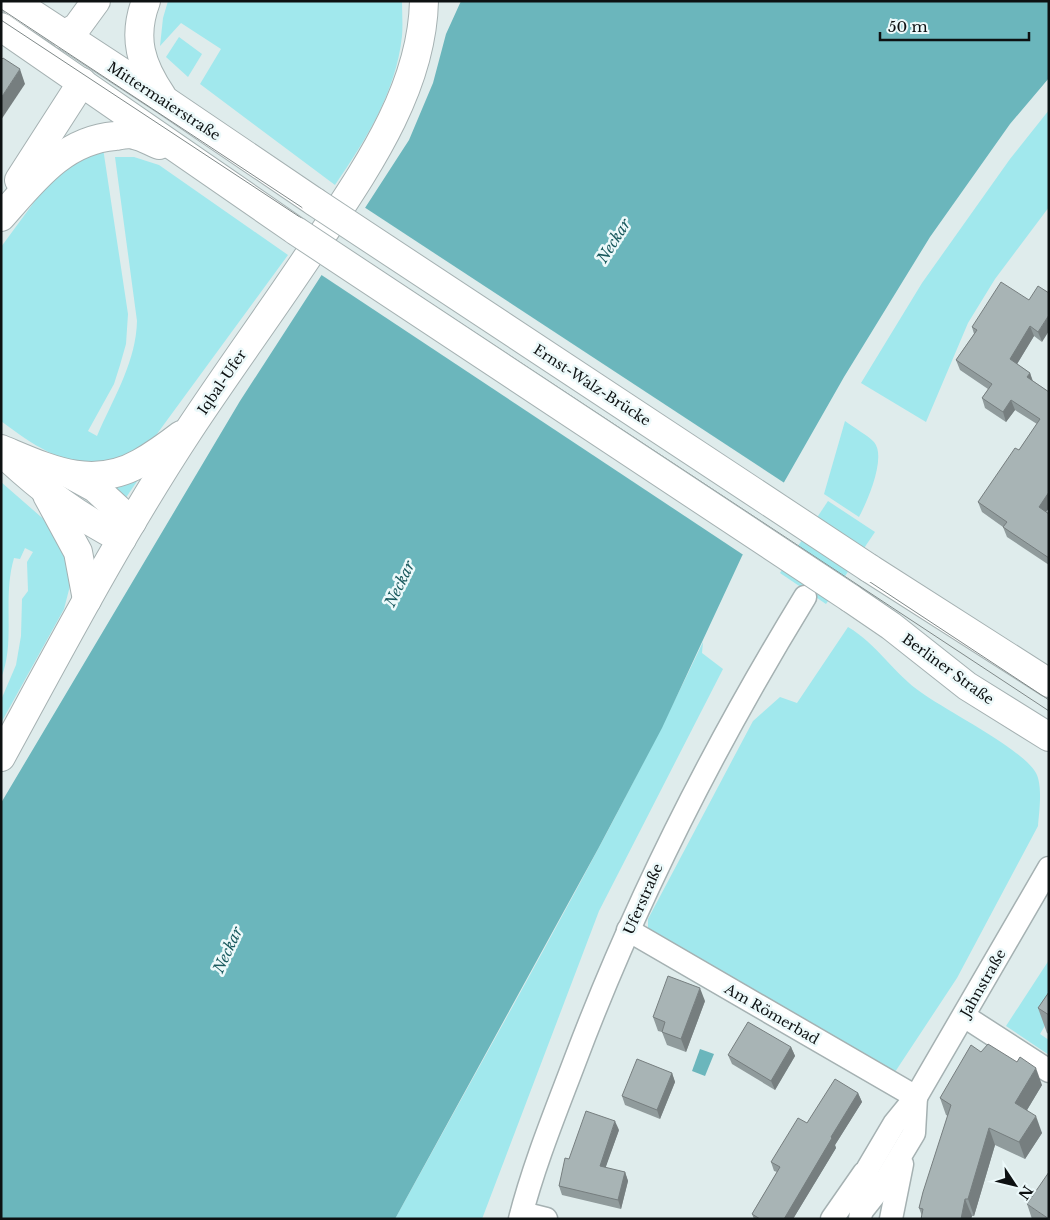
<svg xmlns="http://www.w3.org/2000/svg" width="1050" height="1220" font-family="'Libre Baskerville',serif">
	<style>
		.green { fill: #a1e8ed }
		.water { fill: #6bb6bc }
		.pier { fill: #dfecec }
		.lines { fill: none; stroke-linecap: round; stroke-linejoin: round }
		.minor-casing { stroke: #a5b1b2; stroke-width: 25 }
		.major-casing { stroke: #a5b1b2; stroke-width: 30 }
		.minor { stroke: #fff; stroke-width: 22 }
		.major { stroke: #fff; stroke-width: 28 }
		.tram { stroke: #808989; stroke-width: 1 }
		.major-bridge-casing { stroke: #a5b1b2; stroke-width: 30; stroke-linecap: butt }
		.major-bridge { stroke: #fff; stroke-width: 28 }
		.wall { fill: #909b9c }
		.shaded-wall { fill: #767e7f }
		.building { fill: #a8b4b5; stroke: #767e7f }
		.labels { text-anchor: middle; stroke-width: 5; stroke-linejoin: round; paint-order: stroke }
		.street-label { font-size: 14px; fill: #0d1112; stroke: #ecf9fa }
		.water-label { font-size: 15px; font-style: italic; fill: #1a5a5e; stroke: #ecf9fa }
	</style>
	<rect width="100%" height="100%" fill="#dfecec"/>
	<g class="green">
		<path d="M168 1H402C402 13 403 25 402 36 396 92 366 140 335 185L200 84 221 49 181 23 160 46 163 18Z"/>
		<polygon points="179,37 202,54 188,77 166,57"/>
		<polygon points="1049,110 1049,207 995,279 968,323 926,422 861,383 922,283 1010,159"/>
		<path d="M103 148 128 314 126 344 120 365 114 384 88 431 97 436 100 429C116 394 136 360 137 321L115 157H134L159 165 288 255 154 438C96 484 54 461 1 421V247L54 175Z"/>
		<path d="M845 421C854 428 866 434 874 442 887 457 867 502 859 517L824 494Z"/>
		<polygon points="140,477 125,499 112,487"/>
		<path d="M1 482 56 530 64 542 71 582 64 609 1 723V700L16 665 21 636 22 599 28 591 27 562 33 552 25 548 20 559 14 558C2 599 16 642 1 678Z"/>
		<polygon points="828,501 875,532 826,604 780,573"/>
		<path d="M848 627C877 644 894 674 922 693 947 711 1024 750 1036 773 1043 786 1039 813 1038 826L957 978 895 1072 648 929V919L753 721 780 697 797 703Z"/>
		<path d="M703 642 702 653 723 669 599 911 482 1219H395C500 1028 609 839 703 642Z"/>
		<polygon points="1049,960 1049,1019 1040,1034 1049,1040 1049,1055 1006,1026"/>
	</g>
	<g class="water">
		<polygon points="461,1 1049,1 1049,78 1010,124 930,237 844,377 742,556 662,728 598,849 395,1219 1,1219 1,803 240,401 409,140 433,83 446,34"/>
		<polygon points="700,1049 714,1054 705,1076 692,1071"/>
	</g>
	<polygon class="pier" points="364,207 786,484 745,556 320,274"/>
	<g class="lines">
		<defs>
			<g id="minor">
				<polyline points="628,930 916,1097"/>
				<polyline points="964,1016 1049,1071"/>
				<polyline points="861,1212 884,1183 914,1133 916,1097"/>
				<polyline points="522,1213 546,1219"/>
				<path d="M520 1219C534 1164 556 1111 576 1058 637 897 715 744 805 597"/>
				<polyline points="832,1219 864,1173"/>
				<polyline points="860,1219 868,1168 894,1124 916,1097 1049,868"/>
				<polyline points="891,1219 902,1164"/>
			</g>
			<g id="major">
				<polyline points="13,1 166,101 315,202"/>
				<path d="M146 1C132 38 141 65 162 96"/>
				<polyline points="1,27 296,231"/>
				<polyline points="64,35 77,27 96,1"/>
				<polyline points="19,180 82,82"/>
				<path d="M1 217C33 181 63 140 115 136 121 135 128 133 134 135 142 136 151 142 159 145"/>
				<path d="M1 449C47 468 91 491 140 463 154 455 168 445 181 435"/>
				<path d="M8 458C45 492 77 516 122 539"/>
				<polyline points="73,476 95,488 132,522"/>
				<polyline points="47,495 78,552 87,600"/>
				<polyline points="869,568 1049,683"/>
				<polyline points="850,598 891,626 967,686 1049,737"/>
				<path d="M1 757C61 647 120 535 189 430 230 368 274 308 315 246 363 173 422 92 424 1"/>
			</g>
		</defs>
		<use href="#minor" class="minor-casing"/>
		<use href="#major" class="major-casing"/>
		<use href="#minor" class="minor"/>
		<use href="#major" class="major"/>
		<g class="tram">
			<polyline points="1,9 1049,700"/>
			<polyline points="1,20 1049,711"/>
		</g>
		<defs>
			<g id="major-bridge">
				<polyline points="315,202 869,568"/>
				<polyline points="296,231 850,598"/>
			</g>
		</defs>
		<use href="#major-bridge" class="major-bridge-casing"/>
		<use href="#major-bridge" class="major-bridge"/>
	</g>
	<g class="wall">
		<polygon points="1029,300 1042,342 1034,336 1017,364 1030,373 1033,381 1049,392 1049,508 1046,512 1049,514 1049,565 1007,537 1003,527 982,512 978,502 1019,450 1037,424 1015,410 1006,422 985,408 982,398 988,389 960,370 956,360 974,334 972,327"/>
		<polygon points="1049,992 1049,1034 1047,1033 1038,1008"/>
		<polygon points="705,1001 686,1052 667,1045 662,1032 658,1031 653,1017"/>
		<polygon points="791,1047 795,1056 775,1090 732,1064 728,1055"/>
		<polygon points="981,1052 1042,1085 1027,1110 1042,1133 1025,1159 995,1145 974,1216 972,1216 971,1219 921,1219 922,1216 919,1208 948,1116 946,1115 940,1098"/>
		<polygon points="672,1073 675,1082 660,1119 625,1105 622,1096"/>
		<polygon points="858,1093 862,1102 835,1145 836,1148 793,1219 754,1219 752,1214 777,1172 774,1171 771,1162 807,1123"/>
		<polygon points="619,1130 605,1168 625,1172 628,1181 621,1209 562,1195 559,1186 569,1159"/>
		<polygon points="1027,1204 1049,1219 1032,1219"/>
	</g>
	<g class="shaded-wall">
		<polygon points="20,69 25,84 1,120 1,98"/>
		<polygon points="1049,315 1049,331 1042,342 1038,332"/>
		<polygon points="1030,326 1034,336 1014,369 1010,359"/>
		<polygon points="1030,373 1033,383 1027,377"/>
		<polygon points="1011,400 1015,410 1006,422 1003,412"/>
		<polygon points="1049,492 1049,508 1042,517 1039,507"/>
		<polygon points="700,988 705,1001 686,1052 681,1039"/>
		<polygon points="791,1047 795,1056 775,1090 771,1081"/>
		<polygon points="1036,1068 1042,1085 1021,1120 1015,1103"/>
		<polygon points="672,1073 675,1082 660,1119 657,1110"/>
		<polygon points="858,1093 862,1102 835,1145 836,1148 793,1219 784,1219 831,1137"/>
		<polygon points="1036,1116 1042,1133 1025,1159 1019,1142"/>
		<polygon points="615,1121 619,1130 603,1175 600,1166"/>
		<polygon points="989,1128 995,1145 974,1216 968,1199"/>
		<polygon points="625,1172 628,1181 621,1209 618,1200"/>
		<polygon points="965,1199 972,1216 971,1219 961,1219"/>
	</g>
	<g class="building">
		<polygon points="3,58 20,69 1,98 1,60"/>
		<polygon points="1001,282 1029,300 1038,286 1049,293 1049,315 1038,332 1030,326 1010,359 1030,373 1027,377 1049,392 1049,492 1039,507 1049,514 1049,558 1003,527 1007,522 978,502 1015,448 1019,450 1040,419 1011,400 1003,412 982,398 992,384 956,360 977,330 972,327"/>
		<polygon points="668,976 700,988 681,1039 662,1032 665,1022 653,1017"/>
		<polygon points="1049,992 1049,1015 1038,1008"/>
		<polygon points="748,1022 791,1047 771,1081 728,1055"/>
		<polygon points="988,1044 1017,1062 1020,1057 1036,1068 1015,1103 1036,1116 1019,1142 989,1128 968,1199 965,1199 961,1219 921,1219 923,1209 919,1208 923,1192 951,1105 940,1098 971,1045 981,1052"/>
		<polygon points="637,1059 672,1073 657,1110 622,1096"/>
		<polygon points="835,1079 858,1093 831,1137 832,1138 784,1219 760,1219 752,1214 780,1167 771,1162 798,1118 807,1123"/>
		<polygon points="586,1111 615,1121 600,1166 625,1172 618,1200 559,1186 565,1158 569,1159"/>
		<polygon points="1049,1172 1049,1219 1027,1204"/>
	</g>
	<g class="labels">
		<g class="street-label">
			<text transform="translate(164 101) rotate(33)" y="5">Mittermaierstraße</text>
			<text transform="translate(222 382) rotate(-56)" y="5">Iqbal-Ufer</text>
			<text transform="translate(592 385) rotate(33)" y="5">Ernst-Walz-Brücke</text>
			<text transform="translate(948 669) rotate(36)" y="5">Berliner Straße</text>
			<text transform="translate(643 899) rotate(-66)" y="5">Uferstraße</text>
			<text transform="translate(983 983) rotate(-60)" y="5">Jahnstraße</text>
			<text transform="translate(772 1014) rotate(30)" y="5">Am Römerbad</text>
		</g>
		<g class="water-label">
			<text transform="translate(614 241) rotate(-58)" y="5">Neckar</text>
			<text transform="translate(400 584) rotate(-64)" y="5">Neckar</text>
			<text transform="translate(228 950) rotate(-65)" y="5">Neckar</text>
		</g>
	</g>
	<rect width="1050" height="1220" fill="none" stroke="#0d1112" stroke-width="5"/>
	<g transform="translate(1015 1185) rotate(125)" stroke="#ecf9fa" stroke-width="4" paint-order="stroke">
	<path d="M0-4L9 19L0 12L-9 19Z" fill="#0d1112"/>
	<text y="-8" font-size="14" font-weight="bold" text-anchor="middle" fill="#0d1112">N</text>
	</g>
	<path d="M880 32v8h149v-8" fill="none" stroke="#0d1112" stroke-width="2.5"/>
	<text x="888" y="32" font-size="15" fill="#0d1112" stroke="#ecf9fa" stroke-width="4" paint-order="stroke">50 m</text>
</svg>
